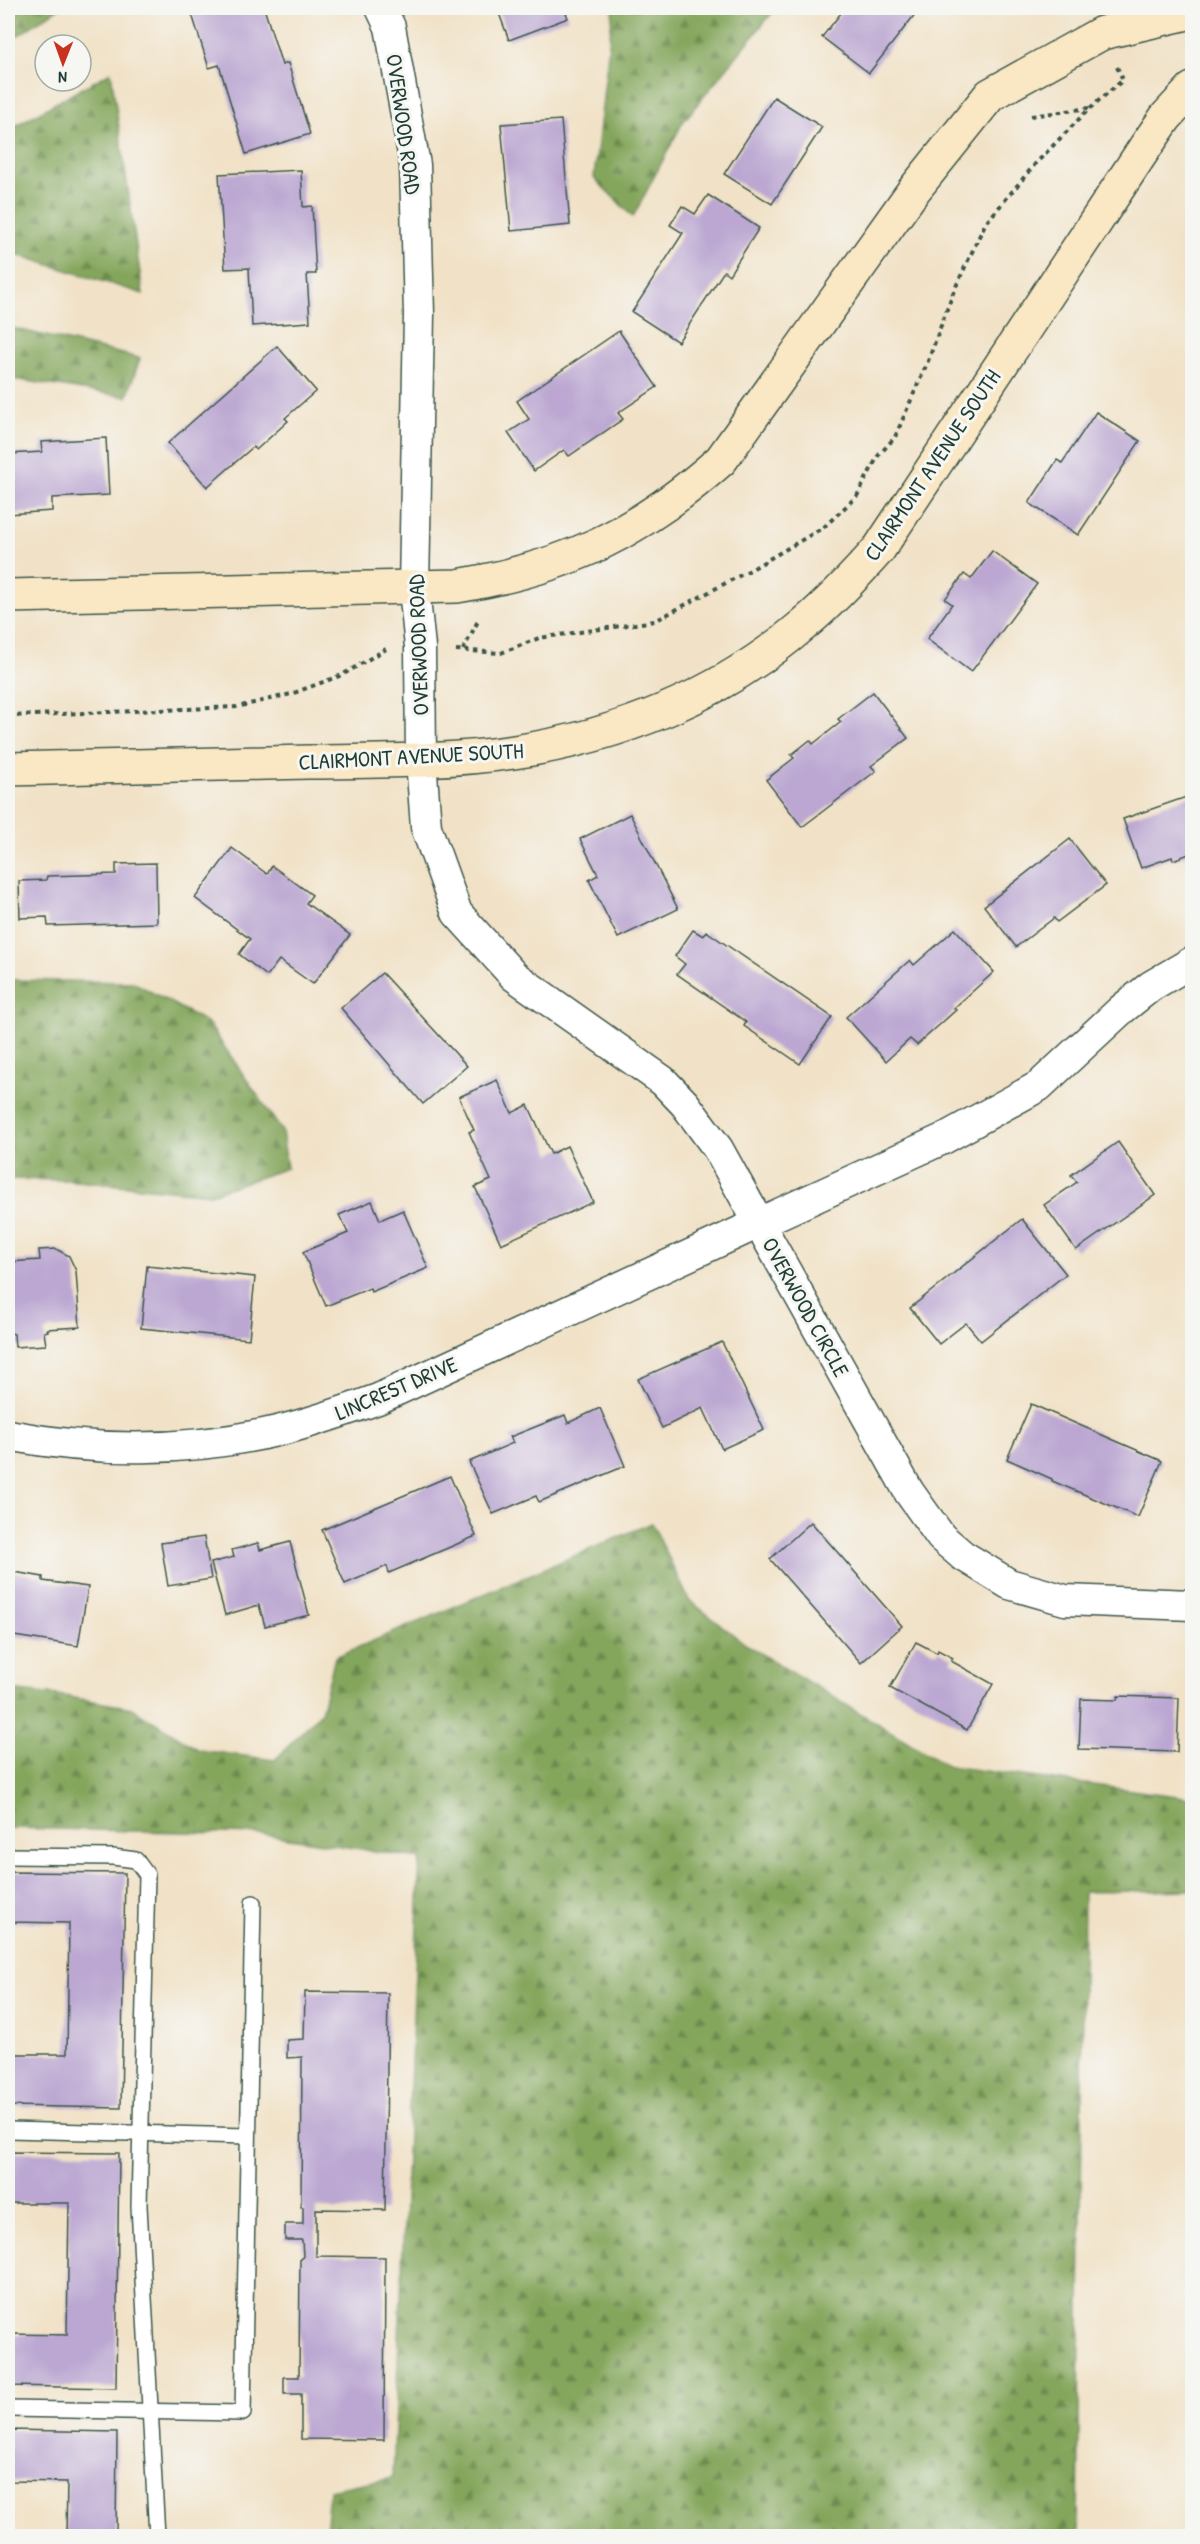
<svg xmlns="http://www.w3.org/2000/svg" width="1200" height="2544" font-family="'Patrick Hand',sans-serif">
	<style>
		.forest { fill: url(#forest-firs); stroke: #527248; stroke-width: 1.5 }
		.building { fill: #bba7d2 }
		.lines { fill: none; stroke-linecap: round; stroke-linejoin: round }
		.lane-casing { stroke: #3e564a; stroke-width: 18 }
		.street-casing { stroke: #3e564a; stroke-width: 33 }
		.secondary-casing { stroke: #3e564a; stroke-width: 36 }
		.path { stroke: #3e564a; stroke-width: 4; stroke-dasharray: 4.5 4.5; stroke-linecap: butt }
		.lane { stroke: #fff; stroke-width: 15 }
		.street { stroke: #fff; stroke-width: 30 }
		.secondary { stroke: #fae7c3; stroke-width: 33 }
		.labels { text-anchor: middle; stroke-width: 6; stroke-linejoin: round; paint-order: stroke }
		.street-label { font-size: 22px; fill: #1f3d34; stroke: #f6f6f2 }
	</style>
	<defs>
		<pattern id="forest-firs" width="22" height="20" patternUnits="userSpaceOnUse" patternTransform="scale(1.5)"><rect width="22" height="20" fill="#84a65c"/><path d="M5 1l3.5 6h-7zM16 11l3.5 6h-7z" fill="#6b884d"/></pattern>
	</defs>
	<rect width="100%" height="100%" fill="#f6f6f2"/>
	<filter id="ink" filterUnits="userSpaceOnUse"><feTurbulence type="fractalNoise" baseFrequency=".0167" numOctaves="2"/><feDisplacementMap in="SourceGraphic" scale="12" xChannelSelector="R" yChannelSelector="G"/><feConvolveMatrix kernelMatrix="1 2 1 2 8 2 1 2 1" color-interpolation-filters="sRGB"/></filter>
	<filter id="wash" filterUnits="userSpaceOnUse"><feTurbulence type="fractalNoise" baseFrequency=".008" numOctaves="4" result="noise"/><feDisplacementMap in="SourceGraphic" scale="24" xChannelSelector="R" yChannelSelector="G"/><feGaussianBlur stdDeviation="1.35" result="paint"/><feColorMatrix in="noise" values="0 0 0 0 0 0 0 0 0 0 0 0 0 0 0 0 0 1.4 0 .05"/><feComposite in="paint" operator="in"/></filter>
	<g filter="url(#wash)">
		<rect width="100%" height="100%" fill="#f1e2c7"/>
		<g class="forest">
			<polygon points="8,8 59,8 8,42"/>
			<polygon points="613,8 776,8 683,122 633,217 594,178"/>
			<polygon points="111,72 143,294 8,252 8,130"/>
			<polygon points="8,327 140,358 127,397 8,378"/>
			<polygon points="8,980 133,982 208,1023 282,1131 287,1168 211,1194 65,1180 8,1179"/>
			<polygon points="652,1523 689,1600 748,1646 948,1766 1192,1798 1192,1890 1084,1892 1078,2536 325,2536 329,2490 393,2477 420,1858 263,1834 8,1828 8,1690 58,1695 132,1708 199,1750 275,1760 321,1712 335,1657"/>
		</g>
		<g id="blocks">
			<g class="building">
				<polygon points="190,8 264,8 282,65 288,63 310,134 246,154 219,65 209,68"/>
				<polygon points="497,8 564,8 568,18 509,40"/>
				<polygon points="845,8 920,8 869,73 822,37"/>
				<polygon points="774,97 822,127 772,204 724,174"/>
				<polygon points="561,120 570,225 511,231 501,124"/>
				<polygon points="301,170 303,207 312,206 316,274 307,274 310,322 252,326 249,268 225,269 219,174"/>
				<polygon points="708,195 759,228 729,275 724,271 678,342 632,312 683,233 670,225 682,206 695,214"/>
				<polygon points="619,331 657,387 618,413 623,419 569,456 564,450 534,471 508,433 529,419 517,401"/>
				<polygon points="277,346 316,391 285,418 288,421 256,450 253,447 207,487 168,443"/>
				<polygon points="1096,412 1140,441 1078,535 1029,503 1057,460 1062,463"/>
				<polygon points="106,438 109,495 52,498 52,511 8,514 8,454 42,452 41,442"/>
				<polygon points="992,551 1037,584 971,672 927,639 952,604 945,599 964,574 971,579"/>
				<polygon points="873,692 908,738 871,766 876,771 802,827 766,780 794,758 791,755 810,740 813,744 841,722 838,719"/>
				<polygon points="1192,795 1192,853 1173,860 1172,857 1141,868 1123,819"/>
				<polygon points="630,814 678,909 618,938 589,880 598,875 580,839"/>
				<polygon points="1070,839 1106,885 1057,922 1054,918 1016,947 984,906"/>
				<polygon points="232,848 267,874 272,866 312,895 306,903 350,935 313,984 279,960 267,976 239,954 250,939 195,898"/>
				<polygon points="156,863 157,923 48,926 47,917 20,918 19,881 46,880 47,876 116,874 116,864"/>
				<polygon points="955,929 994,972 954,1008 956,1010 917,1045 910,1039 886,1061 846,1017 910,960 914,965"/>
				<polygon points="693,930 703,936 706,931 832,1017 800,1064 744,1026 746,1022 677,974 685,964 675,956"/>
				<polygon points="382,973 467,1066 423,1104 341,1008"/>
				<polygon points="497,1080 512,1113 528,1105 551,1154 567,1146 593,1202 501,1244 475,1187 491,1180 469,1132 474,1130 459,1097"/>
				<polygon points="1118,1142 1155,1195 1076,1250 1044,1205 1077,1182 1071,1175"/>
				<polygon points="372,1201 380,1220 403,1210 428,1268 371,1292 370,1288 326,1306 303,1252 348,1233 339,1215"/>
				<polygon points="1022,1219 1066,1274 981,1341 966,1323 939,1344 910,1308"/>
				<polygon points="56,1249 69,1256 76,1271 80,1327 47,1329 48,1331 44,1332 46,1345 15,1347 14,1334 8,1332 8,1262 40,1260 39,1250"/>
				<polygon points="147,1266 255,1277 249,1339 141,1328"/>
				<polygon points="722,1342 764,1430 722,1449 703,1408 662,1428 638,1379"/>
				<polygon points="1031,1404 1162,1461 1138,1517 1052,1481 1052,1479 1007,1459"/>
				<polygon points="600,1408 625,1466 539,1502 536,1496 493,1514 469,1462 513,1443 510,1437 565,1415 568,1423"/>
				<polygon points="450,1476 476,1536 389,1573 387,1566 345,1584 322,1530"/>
				<polygon points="811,1522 902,1626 861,1663 770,1559"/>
				<polygon points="204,1537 211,1579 168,1586 161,1543"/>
				<polygon points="290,1542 309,1615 265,1626 259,1605 225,1615 211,1563 234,1557 232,1550 258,1543 260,1550"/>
				<polygon points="8,1571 43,1577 43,1581 88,1587 78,1646 8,1635"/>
				<polygon points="916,1642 937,1653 938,1650 953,1658 951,1661 993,1684 967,1730 890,1688"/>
				<polygon points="1118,1696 1179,1698 1177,1752 1079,1749 1081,1699 1117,1700"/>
				<polygon points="8,1872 125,1873 121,2108 8,2106 8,2054 67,2054 69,1923 8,1922"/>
				<polygon points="305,1992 388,1993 385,2210 316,2209 316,2256 385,2257 384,2440 301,2439 301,2394 284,2394 284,2377 299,2377 300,2258 302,2258 303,2256 302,2240 285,2240 285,2224 303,2224 303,2207 301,2207 302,2057 287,2058 287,2040 304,2039"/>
				<polygon points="8,2152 119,2153 116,2388 8,2386 8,2334 67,2335 69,2203 8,2203"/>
				<polygon points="8,2430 117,2432 116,2536 66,2536 67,2482 8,2481"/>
			</g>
		</g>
	</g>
	<g filter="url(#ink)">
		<use href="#blocks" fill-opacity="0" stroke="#3e564a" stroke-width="1.5"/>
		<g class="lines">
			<defs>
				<g id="lane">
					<polyline points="8,1856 113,1857 136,1860 147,1875 139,2206 157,2536"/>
					<polyline points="8,2130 248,2136"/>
					<polyline points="8,2409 243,2413 253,1903"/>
				</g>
				<g id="street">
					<polyline points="1192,962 1151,986 1121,1010 1039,1086 943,1139 759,1223 909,1492 941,1537 962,1555 1009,1584 1065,1600 1192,1605"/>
					<path d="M8 1435C96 1452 189 1452 277 1431 311 1423 345 1411 378 1399L759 1223 718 1149 685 1104 663 1081 514 976 457 913 426 827 421 760 420 647 414 589 419 314 415 165 390 27 381 8"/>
				</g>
				<g id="secondary">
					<path d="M8 596 457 586C566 568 638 534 721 460L914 190 990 95 1102 33 1192 12"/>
					<path d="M8 769C108 767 208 765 308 762 377 761 447 762 514 752 620 736 722 695 803 625 831 602 855 576 879 549L1146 146 1166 117 1192 89"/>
				</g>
			</defs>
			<use href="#lane" class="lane-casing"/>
			<use href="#street" class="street-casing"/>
			<use href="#secondary" class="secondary-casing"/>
			<g class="path">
				<polyline points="1031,116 1089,108"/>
				<polyline points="456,650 501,653 539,638 655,621 752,569 824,527 857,496 878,456 895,437 928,361 953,293 985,224 1036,163 1090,108 1123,80 1117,67"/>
				<polyline points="463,650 479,619"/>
				<polyline points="8,716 237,707 291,694 342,675 386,649"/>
			</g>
			<use href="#lane" class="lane"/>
			<use href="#street" class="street"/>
			<use href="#secondary" class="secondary"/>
		</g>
	</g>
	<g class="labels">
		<g class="street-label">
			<text transform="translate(404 124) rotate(82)" y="8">OVERWOOD ROAD</text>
			<text transform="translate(932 465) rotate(-56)" y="8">CLAIRMONT AVENUE SOUTH</text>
			<text transform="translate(418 645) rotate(-92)" y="8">OVERWOOD ROAD</text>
			<text transform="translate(411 756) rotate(-3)" y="8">CLAIRMONT AVENUE SOUTH</text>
			<text transform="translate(806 1307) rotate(61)" y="8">OVERWOOD CIRCLE</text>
			<text transform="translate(396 1388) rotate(-23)" y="8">LINCREST DRIVE</text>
		</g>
	</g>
	<rect width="1200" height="2544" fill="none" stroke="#f6f6f2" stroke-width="30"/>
	<g transform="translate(63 63) rotate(181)"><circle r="28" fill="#f6f6f2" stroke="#a0aca6" stroke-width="1.5"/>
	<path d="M0-4.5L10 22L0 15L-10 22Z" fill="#c8321e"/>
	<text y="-9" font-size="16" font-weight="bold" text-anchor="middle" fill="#1f3d34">N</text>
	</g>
</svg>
